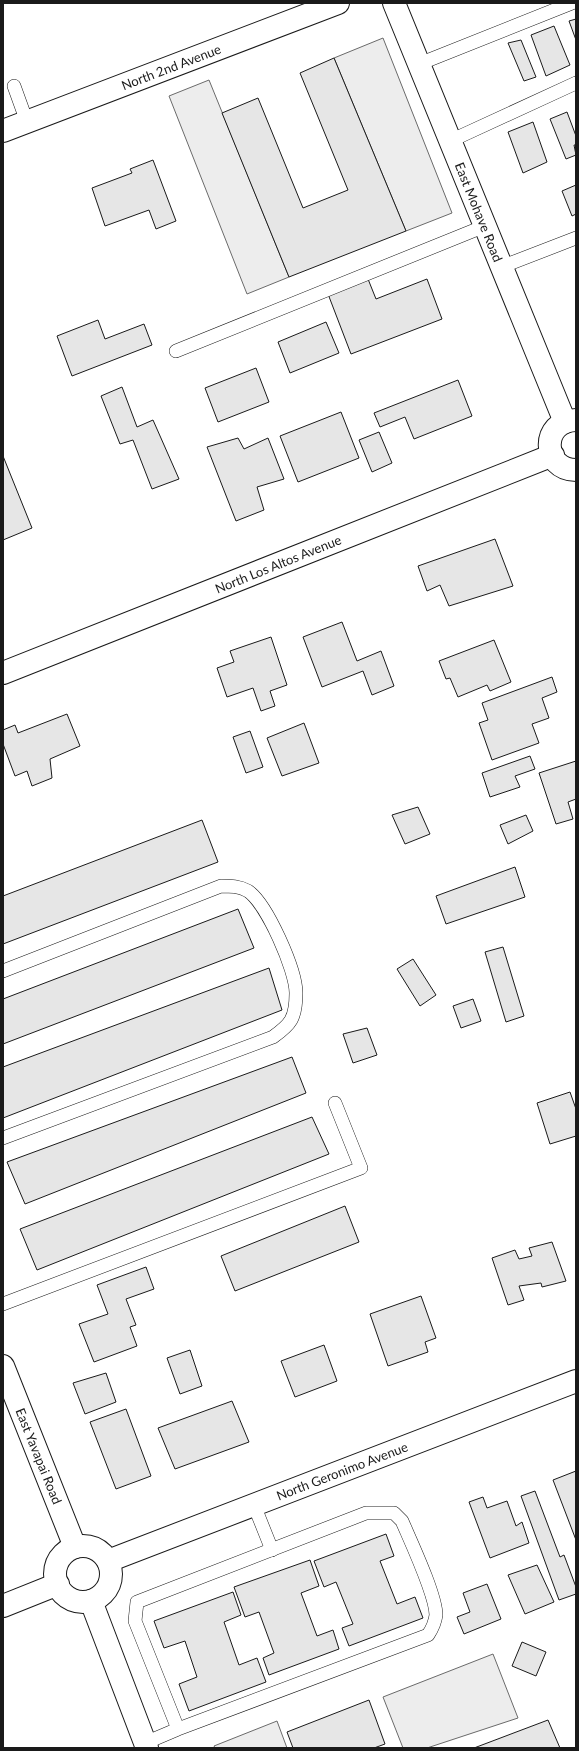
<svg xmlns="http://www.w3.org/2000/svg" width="579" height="1751" font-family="Lato,sans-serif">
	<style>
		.parking { fill: #ededed; stroke: #6a6a6a }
		.building { fill: #e6e6e6; stroke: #1a1a1a }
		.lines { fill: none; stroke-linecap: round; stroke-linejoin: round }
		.lane-casing { stroke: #1a1a1a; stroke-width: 14 }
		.street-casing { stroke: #1a1a1a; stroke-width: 24 }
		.lane { stroke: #fff; stroke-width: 13 }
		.street { stroke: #fff; stroke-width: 22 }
		.labels { text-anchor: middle; stroke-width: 3; stroke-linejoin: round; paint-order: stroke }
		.street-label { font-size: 13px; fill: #1a1a1a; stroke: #fff }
	</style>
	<rect width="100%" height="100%" fill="#fff"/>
	<g class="parking">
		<polygon points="383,38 452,213 406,231 334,58"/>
		<polygon points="209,80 289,277 247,294 169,96"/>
		<polygon points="493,1654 518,1718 427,1748 403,1748 383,1697"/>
		<polygon points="277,1721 287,1748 215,1748 214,1746"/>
	</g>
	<g class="building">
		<polygon points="576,19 576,40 569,21"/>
		<polygon points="554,26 570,65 546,76 531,35"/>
		<polygon points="521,40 536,77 524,81 508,43"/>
		<polygon points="334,58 406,231 289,277 222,113 258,98 303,208 348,190 300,73"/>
		<polygon points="567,112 576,136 576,145 574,145 576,155 566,159 550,119"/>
		<polygon points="533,122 547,162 523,173 508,132"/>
		<polygon points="153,160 176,221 156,229 149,210 105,226 92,188 132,173 130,169"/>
		<polygon points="576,185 576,214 572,216 562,191"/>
		<polygon points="368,279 376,299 427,279 442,319 351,354 328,294"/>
		<polygon points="98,320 105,339 144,324 152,345 72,376 57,336"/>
		<polygon points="326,322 339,353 290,373 278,342"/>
		<polygon points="256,368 269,402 218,422 205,388"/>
		<polygon points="458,380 472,416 414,439 405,417 380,427 374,413"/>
		<polygon points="122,387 137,427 153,420 179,479 152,489 133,440 120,444 101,396"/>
		<polygon points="341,412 359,458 298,482 280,436"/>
		<polygon points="379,432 392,463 372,472 359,440"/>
		<polygon points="238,438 244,449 268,438 284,479 257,487 264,510 236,521 207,447"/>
		<polygon points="3,456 32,528 3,540"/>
		<polygon points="495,539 513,586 449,606 440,585 427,591 418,566"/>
		<polygon points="342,622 357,661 381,651 394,686 372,695 363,671 322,687 303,637"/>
		<polygon points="271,637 287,685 270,691 275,706 261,711 253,688 227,697 217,668 234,662 230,651"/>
		<polygon points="494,640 511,682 490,691 487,685 458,697 450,678 446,679 439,661"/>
		<polygon points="552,677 557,692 542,698 549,718 532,724 539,743 492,760 479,723 488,720 482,703"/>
		<polygon points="67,714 80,746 50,759 52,778 32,786 27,771 15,776 3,744 3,730 15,725 18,733"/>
		<polygon points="304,723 319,763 282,776 267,738"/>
		<polygon points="250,731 263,767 246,773 233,737"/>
		<polygon points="530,756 535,769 515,776 520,787 490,797 482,773"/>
		<polygon points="576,761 576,799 568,802 573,819 556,824 539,773"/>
		<polygon points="418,807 430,834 405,844 392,815"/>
		<polygon points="526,815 533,831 508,844 500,825"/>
		<polygon points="202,820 218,862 3,944 3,896"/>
		<polygon points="515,867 525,897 446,924 436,896"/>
		<polygon points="238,909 254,948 3,1044 3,999"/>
		<polygon points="503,947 524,1016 506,1022 485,952"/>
		<polygon points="413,959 436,995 420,1006 397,969"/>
		<polygon points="269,968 282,1010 3,1118 3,1067"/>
		<polygon points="473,999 481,1021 461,1028 453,1006"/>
		<polygon points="367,1028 377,1055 353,1063 343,1034"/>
		<polygon points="292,1057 306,1093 25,1204 7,1162"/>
		<polygon points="570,1092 576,1109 576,1136 550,1144 537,1103"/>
		<polygon points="312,1117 329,1154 37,1270 20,1229"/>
		<polygon points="345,1206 359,1242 235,1291 221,1256"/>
		<polygon points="552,1242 566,1281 542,1287 541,1283 519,1286 524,1300 508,1305 492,1258 515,1250 519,1259 532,1256 529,1248"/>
		<polygon points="146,1267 154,1289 126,1299 136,1325 130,1327 137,1346 94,1362 79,1324 108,1314 97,1285"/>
		<polygon points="421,1296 436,1338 425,1342 428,1352 388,1366 370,1314"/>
		<polygon points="324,1345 337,1381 295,1397 281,1361"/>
		<polygon points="190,1350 202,1386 180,1394 167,1358"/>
		<polygon points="106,1373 116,1402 85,1414 73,1383"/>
		<polygon points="232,1401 249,1442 175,1469 158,1428"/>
		<polygon points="126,1409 151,1476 116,1489 90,1422"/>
		<polygon points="576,1471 576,1540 553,1480"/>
		<polygon points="535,1491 560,1557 564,1555 576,1587 576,1594 559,1600 521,1496"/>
		<polygon points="483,1497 487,1508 507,1501 516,1526 522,1522 529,1543 490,1558 469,1502"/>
		<polygon points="386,1534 394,1556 380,1561 397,1604 415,1597 423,1618 349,1646 342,1628 353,1624 336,1582 324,1587 314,1561"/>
		<polygon points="310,1560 319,1586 301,1593 317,1636 333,1630 339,1649 269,1675 263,1658 274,1653 259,1612 245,1617 234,1587"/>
		<polygon points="537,1565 554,1602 525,1614 508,1575"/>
		<polygon points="487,1584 501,1619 464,1634 457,1617 470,1612 463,1593"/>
		<polygon points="233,1592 241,1615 224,1622 239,1665 257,1658 266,1682 189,1711 179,1684 197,1677 185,1641 164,1648 154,1621"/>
		<polygon points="522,1642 546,1652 536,1676 512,1666"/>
		<polygon points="369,1700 385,1744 374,1748 293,1748 287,1732"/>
		<polygon points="548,1720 560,1748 474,1748"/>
	</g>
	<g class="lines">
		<defs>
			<g id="lane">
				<polyline points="419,64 572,3"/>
				<polyline points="14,86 27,122"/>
				<polyline points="450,141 576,83"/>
				<polyline points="501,267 576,238"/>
				<polyline points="176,351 485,226"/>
				<path d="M3 971 221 886C231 886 239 886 248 891 267 904 296 970 296 993 296 1001 295 1013 291 1020 287 1027 280 1032 273 1037L3 1138"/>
				<polyline points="3,1304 361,1168 335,1103"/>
				<polyline points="254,1505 272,1550"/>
				<path d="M145 1743 178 1729 428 1635C432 1629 435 1623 436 1615 436 1595 411 1542 402 1521L394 1513H366L137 1602 135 1621 178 1729"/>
			</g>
			<g id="street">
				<polyline points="394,3 565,422"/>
				<polyline points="3,131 338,3"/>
				<path d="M576 420C540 421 542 470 576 470"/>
				<polyline points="3,673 553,455"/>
				<polyline points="3,1366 75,1547"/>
				<circle cx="83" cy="1574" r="28"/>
				<polyline points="108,1561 576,1381"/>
				<polyline points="91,1601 147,1748"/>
				<polyline points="3,1606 58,1584"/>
			</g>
		</defs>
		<use href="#lane" class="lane-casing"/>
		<use href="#street" class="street-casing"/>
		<use href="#lane" class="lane"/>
		<use href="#street" class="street"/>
	</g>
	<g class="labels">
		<g class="street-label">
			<text transform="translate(171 67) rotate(-21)" y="5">North 2nd Avenue</text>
			<text transform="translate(479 212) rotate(68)" y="5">East Mohave Road</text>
			<text transform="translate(278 564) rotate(-22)" y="5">North Los Altos Avenue</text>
			<text transform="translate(39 1456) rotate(68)" y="5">East Yavapai Road</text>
			<text transform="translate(342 1471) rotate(-21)" y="5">North Geronimo Avenue</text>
		</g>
	</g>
	<rect width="579" height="1751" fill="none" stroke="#1a1a1a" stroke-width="8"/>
</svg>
